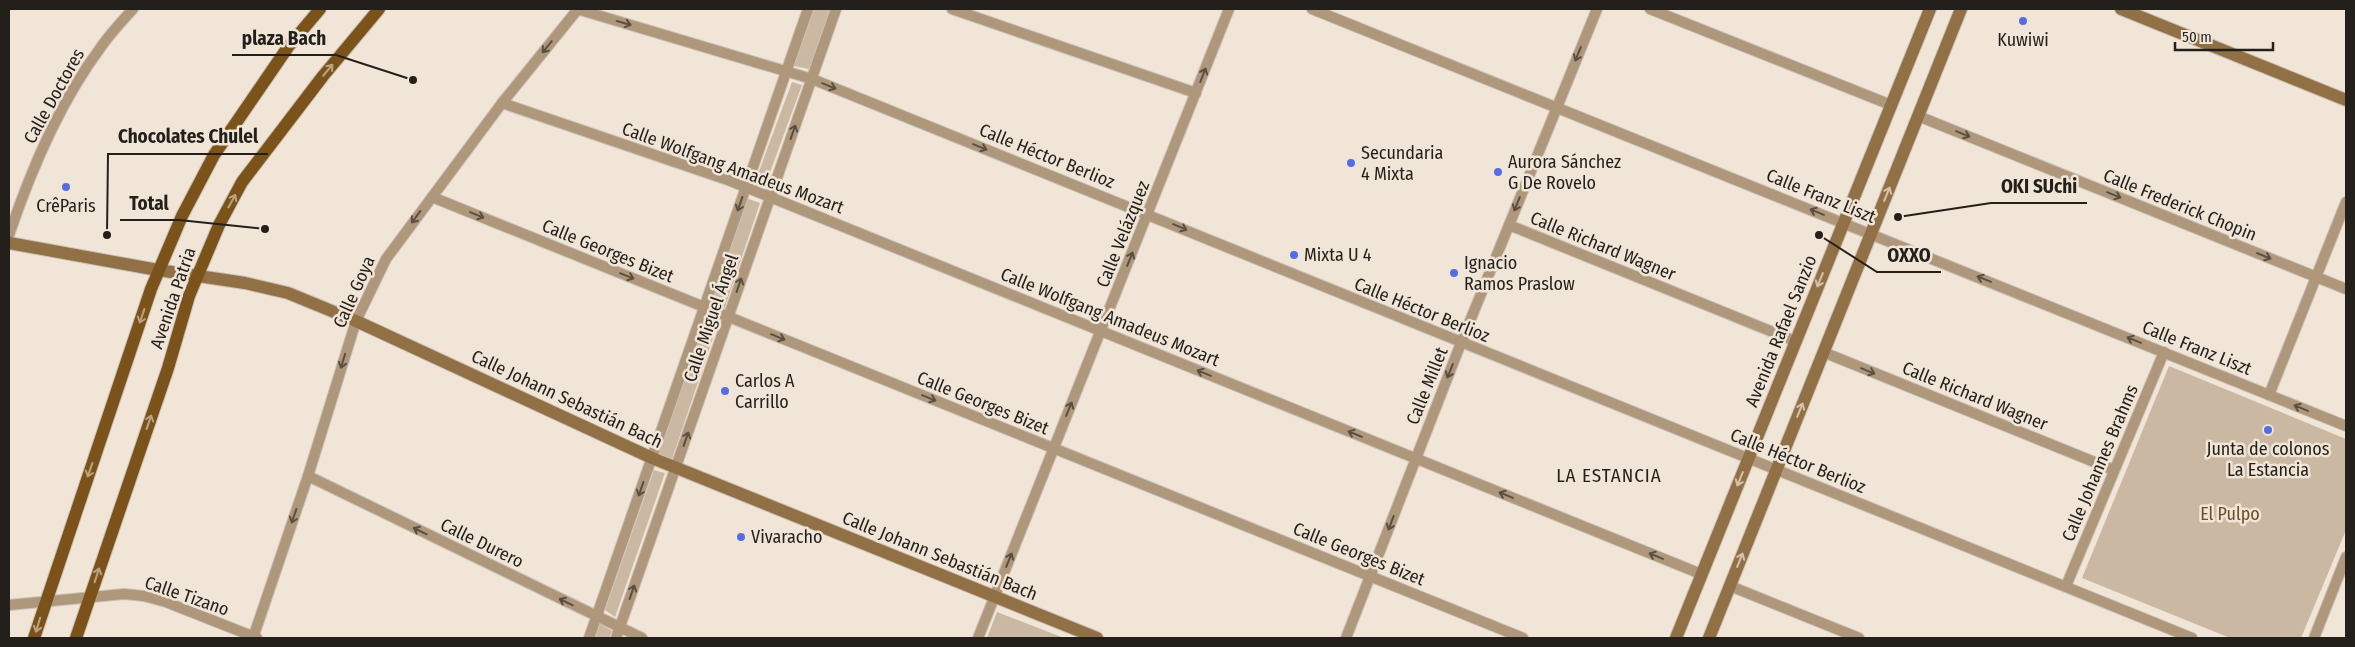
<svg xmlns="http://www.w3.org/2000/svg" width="2355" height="647" font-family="'Fira Sans Condensed',sans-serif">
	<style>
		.green { fill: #cbb8a2 }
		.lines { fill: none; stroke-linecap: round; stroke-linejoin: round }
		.street-casing { stroke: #cbc1b5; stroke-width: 12 }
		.secondary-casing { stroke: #cbc1b5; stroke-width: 14 }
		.primary-casing { stroke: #cbc1b5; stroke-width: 14 }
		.street { stroke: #ae977b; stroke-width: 10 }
		.secondary { stroke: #917046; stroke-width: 12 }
		.primary { stroke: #7b531a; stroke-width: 12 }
		.oneway { stroke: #5b4f41 }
		.oneway2 { stroke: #bba382 }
		.oneway3 { stroke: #d4c2ac }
		.poi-dot { fill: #556de3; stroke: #f0e5d7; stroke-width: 2 }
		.labels { text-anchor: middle; stroke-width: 5; stroke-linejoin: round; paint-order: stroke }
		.poi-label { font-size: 18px; fill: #231f1a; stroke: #f0e5d7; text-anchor: start }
		.street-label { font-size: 18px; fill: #231f1a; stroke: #f0e5d7 }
		.park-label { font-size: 18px; fill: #6f4e21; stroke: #f0e5d7 }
		.neighbourhood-label { font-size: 19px; letter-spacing: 1px; fill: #231f1a; stroke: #f0e5d7 }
		.leader { fill: none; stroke: #231f1a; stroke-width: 2 }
		.callout-dot { fill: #231f1a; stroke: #f0e5d7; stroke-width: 2 }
		.callout-label { font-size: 19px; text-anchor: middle; font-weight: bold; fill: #231f1a; stroke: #f0e5d7; stroke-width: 5; stroke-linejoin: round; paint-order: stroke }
	</style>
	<rect width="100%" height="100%" fill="#f0e5d7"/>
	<g class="green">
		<polygon points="814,9 830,9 809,69 794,66"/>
		<polygon points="792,82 802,85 765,186 755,182"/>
		<polygon points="746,198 760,203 724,310 710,306"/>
		<polygon points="705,319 718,323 672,459 659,454"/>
		<polygon points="2169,366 2346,439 2346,530 2301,638 2230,638 2082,578"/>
		<polygon points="654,470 665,473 615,617 605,610"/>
		<polygon points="997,612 1064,638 987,638"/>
		<polygon points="600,624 612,631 609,638 595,638"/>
	</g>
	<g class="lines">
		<defs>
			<g id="street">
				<polyline points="577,9 812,79 2192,638"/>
				<polyline points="952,9 1196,93"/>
				<polyline points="1312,9 2346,426"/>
				<polyline points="1650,9 1891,105"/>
				<polyline points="502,103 728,180 1701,574"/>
				<polyline points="1918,116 2346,289"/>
				<polyline points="432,197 1523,638"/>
				<polyline points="1509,225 1795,341"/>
				<path d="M9 235C31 170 59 103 101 47 110 34 122 21 133 9"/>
				<polyline points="1823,352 2114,470"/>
				<polyline points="2269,395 2346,202"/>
				<polyline points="308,476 642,638"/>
				<polyline points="1730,586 1859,638"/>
				<polyline points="2066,586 2164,352"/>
				<polyline points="9,605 124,594 144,596 166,602 257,638"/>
				<polyline points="253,638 308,476 356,321 386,259 502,103 578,9"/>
				<polyline points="589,638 808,9"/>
				<polyline points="616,638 836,9"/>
				<polyline points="978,638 1229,9"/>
				<polyline points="1346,638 1461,343 1597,9"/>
				<polyline points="2314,638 2346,557"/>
			</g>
			<g id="secondary">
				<polyline points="2121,9 2346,100"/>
				<polyline points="9,243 158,270 245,283 288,293 356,321 652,458 1097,638"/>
				<polyline points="1676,638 1930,9"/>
				<polyline points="1709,638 1961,9"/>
			</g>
			<g id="primary">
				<polyline points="34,638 151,289 182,216 214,155 288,47 320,9"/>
				<polyline points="76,638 168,368 189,296 219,225 242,182 323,76 379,9"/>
			</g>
		</defs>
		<use href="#street" class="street-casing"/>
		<use href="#secondary" class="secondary-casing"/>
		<use href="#primary" class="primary-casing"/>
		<use href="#street" class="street"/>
		<use href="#secondary" class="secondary"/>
		<use href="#primary" class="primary"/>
	</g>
	<defs><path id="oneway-shaft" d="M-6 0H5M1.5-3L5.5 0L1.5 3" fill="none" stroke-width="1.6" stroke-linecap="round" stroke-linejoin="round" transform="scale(1.25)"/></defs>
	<g class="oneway">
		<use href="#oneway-shaft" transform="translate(624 23) rotate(16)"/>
		<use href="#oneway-shaft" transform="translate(547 47) rotate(129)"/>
		<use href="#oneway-shaft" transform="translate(1578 54) rotate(112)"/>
		<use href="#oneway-shaft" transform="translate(1203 75) rotate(-69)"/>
		<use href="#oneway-shaft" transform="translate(829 86) rotate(22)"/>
		<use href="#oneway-shaft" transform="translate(793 132) rotate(-71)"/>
		<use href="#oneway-shaft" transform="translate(1963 134) rotate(22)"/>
		<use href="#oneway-shaft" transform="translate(980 147) rotate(22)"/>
		<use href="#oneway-shaft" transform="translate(2114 195) rotate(22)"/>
		<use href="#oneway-shaft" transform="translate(740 204) rotate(109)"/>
		<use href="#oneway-shaft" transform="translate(1517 204) rotate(112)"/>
		<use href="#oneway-shaft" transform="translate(1817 212) rotate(-158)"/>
		<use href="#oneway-shaft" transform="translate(477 215) rotate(22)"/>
		<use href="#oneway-shaft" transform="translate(416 217) rotate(126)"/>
		<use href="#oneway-shaft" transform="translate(1180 227) rotate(23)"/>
		<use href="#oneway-shaft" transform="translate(2264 256) rotate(22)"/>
		<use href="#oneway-shaft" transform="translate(1130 259) rotate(-68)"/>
		<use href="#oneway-shaft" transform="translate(627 276) rotate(22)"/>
		<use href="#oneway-shaft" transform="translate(1984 279) rotate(-158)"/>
		<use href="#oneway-shaft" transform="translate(739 285) rotate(-71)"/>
		<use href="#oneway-shaft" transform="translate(778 337) rotate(22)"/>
		<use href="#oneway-shaft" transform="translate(2134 340) rotate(-158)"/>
		<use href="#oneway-shaft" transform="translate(343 361) rotate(107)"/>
		<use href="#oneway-shaft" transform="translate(1450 371) rotate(112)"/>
		<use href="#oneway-shaft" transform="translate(1868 371) rotate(22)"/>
		<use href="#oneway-shaft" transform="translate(1204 373) rotate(-158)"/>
		<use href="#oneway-shaft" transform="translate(929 398) rotate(22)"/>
		<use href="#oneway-shaft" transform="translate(2301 408) rotate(-158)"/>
		<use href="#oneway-shaft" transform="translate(1069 409) rotate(-68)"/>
		<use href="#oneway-shaft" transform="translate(1355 434) rotate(-158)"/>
		<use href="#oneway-shaft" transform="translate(686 439) rotate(-71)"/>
		<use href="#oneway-shaft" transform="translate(641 489) rotate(109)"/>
		<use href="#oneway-shaft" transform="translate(1506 495) rotate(-158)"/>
		<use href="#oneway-shaft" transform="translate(294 516) rotate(109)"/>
		<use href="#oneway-shaft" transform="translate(1391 523) rotate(111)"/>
		<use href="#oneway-shaft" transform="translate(420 531) rotate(-154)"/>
		<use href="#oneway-shaft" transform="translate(1656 556) rotate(-158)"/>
		<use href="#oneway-shaft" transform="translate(1009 560) rotate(-68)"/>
		<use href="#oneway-shaft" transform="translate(632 592) rotate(-71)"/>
		<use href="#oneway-shaft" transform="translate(566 602) rotate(-154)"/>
	</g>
	<g class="oneway2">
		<use href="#oneway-shaft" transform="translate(328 70) rotate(-50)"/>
		<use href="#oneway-shaft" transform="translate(232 201) rotate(-61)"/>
		<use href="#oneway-shaft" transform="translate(142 316) rotate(109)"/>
		<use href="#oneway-shaft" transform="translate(149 422) rotate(-71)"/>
		<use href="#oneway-shaft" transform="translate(90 470) rotate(109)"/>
		<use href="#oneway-shaft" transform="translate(97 575) rotate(-72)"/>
		<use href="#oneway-shaft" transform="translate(38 625) rotate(107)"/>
	</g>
	<g class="oneway3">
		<use href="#oneway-shaft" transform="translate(1887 194) rotate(-68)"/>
		<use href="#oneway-shaft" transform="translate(1820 280) rotate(112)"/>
		<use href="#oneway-shaft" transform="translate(1800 410) rotate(-68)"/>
		<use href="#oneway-shaft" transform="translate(1740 479) rotate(112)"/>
		<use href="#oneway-shaft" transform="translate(1740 560) rotate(-68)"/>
	</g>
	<g class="poi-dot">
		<circle cx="2023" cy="21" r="5"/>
		<circle cx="1351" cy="163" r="5"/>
		<circle cx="1498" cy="172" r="5"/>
		<circle cx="66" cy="187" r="5"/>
		<circle cx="1294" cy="255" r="5"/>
		<circle cx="1454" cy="273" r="5"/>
		<circle cx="725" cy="391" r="5"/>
		<circle cx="2268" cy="430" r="5"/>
		<circle cx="741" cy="537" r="5"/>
	</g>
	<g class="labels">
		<g class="poi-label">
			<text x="2023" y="46" text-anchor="middle">Kuwiwi</text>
			<text x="1361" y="159">Secundaria<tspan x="1361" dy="21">4 Mixta</tspan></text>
			<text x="1508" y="168">Aurora Sánchez<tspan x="1508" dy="21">G De Rovelo</tspan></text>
			<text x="66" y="212" text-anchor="middle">CrêParis</text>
			<text x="1304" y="261">Mixta U 4</text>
			<text x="1464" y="269">Ignacio<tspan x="1464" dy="21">Ramos Praslow</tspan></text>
			<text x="735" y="387">Carlos A<tspan x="735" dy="21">Carrillo</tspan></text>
			<text x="2268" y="455" text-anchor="middle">Junta de colonos<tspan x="2268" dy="21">La Estancia</tspan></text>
			<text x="751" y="543">Vivaracho</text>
		</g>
		<g class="street-label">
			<text transform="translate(54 96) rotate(-61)" y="6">Calle Doctores</text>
			<text transform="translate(1047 156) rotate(22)" y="6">Calle Héctor Berlioz</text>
			<text transform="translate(733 168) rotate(20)" y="6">Calle Wolfgang Amadeus Mozart</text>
			<text transform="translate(1821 196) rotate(22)" y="6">Calle Franz Liszt</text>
			<text transform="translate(2180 205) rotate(22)" y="6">Calle Frederick Chopin</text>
			<text transform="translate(1123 234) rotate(-68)" y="6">Calle Velázquez</text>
			<text transform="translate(1603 246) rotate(22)" y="6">Calle Richard Wagner</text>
			<text transform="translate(608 251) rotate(22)" y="6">Calle Georges Bizet</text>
			<text transform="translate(354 292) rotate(-66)" y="6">Calle Goya</text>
			<text transform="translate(173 298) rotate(-71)" y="6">Avenida Patria</text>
			<text transform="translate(1422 310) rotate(22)" y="6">Calle Héctor Berlioz</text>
			<text transform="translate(1110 317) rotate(22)" y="6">Calle Wolfgang Amadeus Mozart</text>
			<text transform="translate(711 318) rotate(-71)" y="6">Calle Miguel Ángel</text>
			<text transform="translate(1781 331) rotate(-68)" y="6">Avenida Rafael Sanzio</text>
			<text transform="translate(2197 348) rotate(22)" y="6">Calle Franz Liszt</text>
			<text transform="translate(1427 386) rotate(-68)" y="6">Calle Millet</text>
			<text transform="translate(1975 396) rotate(22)" y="6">Calle Richard Wagner</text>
			<text transform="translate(567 399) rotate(25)" y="6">Calle Johann Sebastián Bach</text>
			<text transform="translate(983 403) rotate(22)" y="6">Calle Georges Bizet</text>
			<text transform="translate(1798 461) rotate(22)" y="6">Calle Héctor Berlioz</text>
			<text transform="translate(2100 463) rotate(-67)" y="6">Calle Johannes Brahms</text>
			<text transform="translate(482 543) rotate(26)" y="6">Calle Durero</text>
			<text transform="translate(1359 554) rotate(22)" y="6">Calle Georges Bizet</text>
			<text transform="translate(940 556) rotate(22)" y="6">Calle Johann Sebastián Bach</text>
			<text transform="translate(187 596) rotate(19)" y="6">Calle Tizano</text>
		</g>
		<g class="park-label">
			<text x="2230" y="520">El Pulpo</text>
		</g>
		<g class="neighbourhood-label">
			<text x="1609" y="482">LA ESTANCIA</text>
		</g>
	</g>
	<path class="leader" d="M413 80L336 55H232M107 235L108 154H268M1898 217L1991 203H2087M265 229L179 220H120M1819 235L1877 272H1941"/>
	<g class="callout-dot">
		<circle cx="413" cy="80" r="5"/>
		<circle cx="107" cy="235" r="5"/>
		<circle cx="1898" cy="217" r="5"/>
		<circle cx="265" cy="229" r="5"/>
		<circle cx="1819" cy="235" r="5"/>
	</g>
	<g class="callout-label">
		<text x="284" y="45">plaza Bach</text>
		<text x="188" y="143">Chocolates Chulel</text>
		<text x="2039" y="193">OKI SUchi</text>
		<text x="149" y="210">Total</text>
		<text x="1909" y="262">OXXO</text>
	</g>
	<rect width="2355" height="647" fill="none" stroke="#231f1a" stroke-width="20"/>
	<path d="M2175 42v8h98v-8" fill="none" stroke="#231f1a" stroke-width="2.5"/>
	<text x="2182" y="42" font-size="15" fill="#231f1a" stroke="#f0e5d7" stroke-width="4" paint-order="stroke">50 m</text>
</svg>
